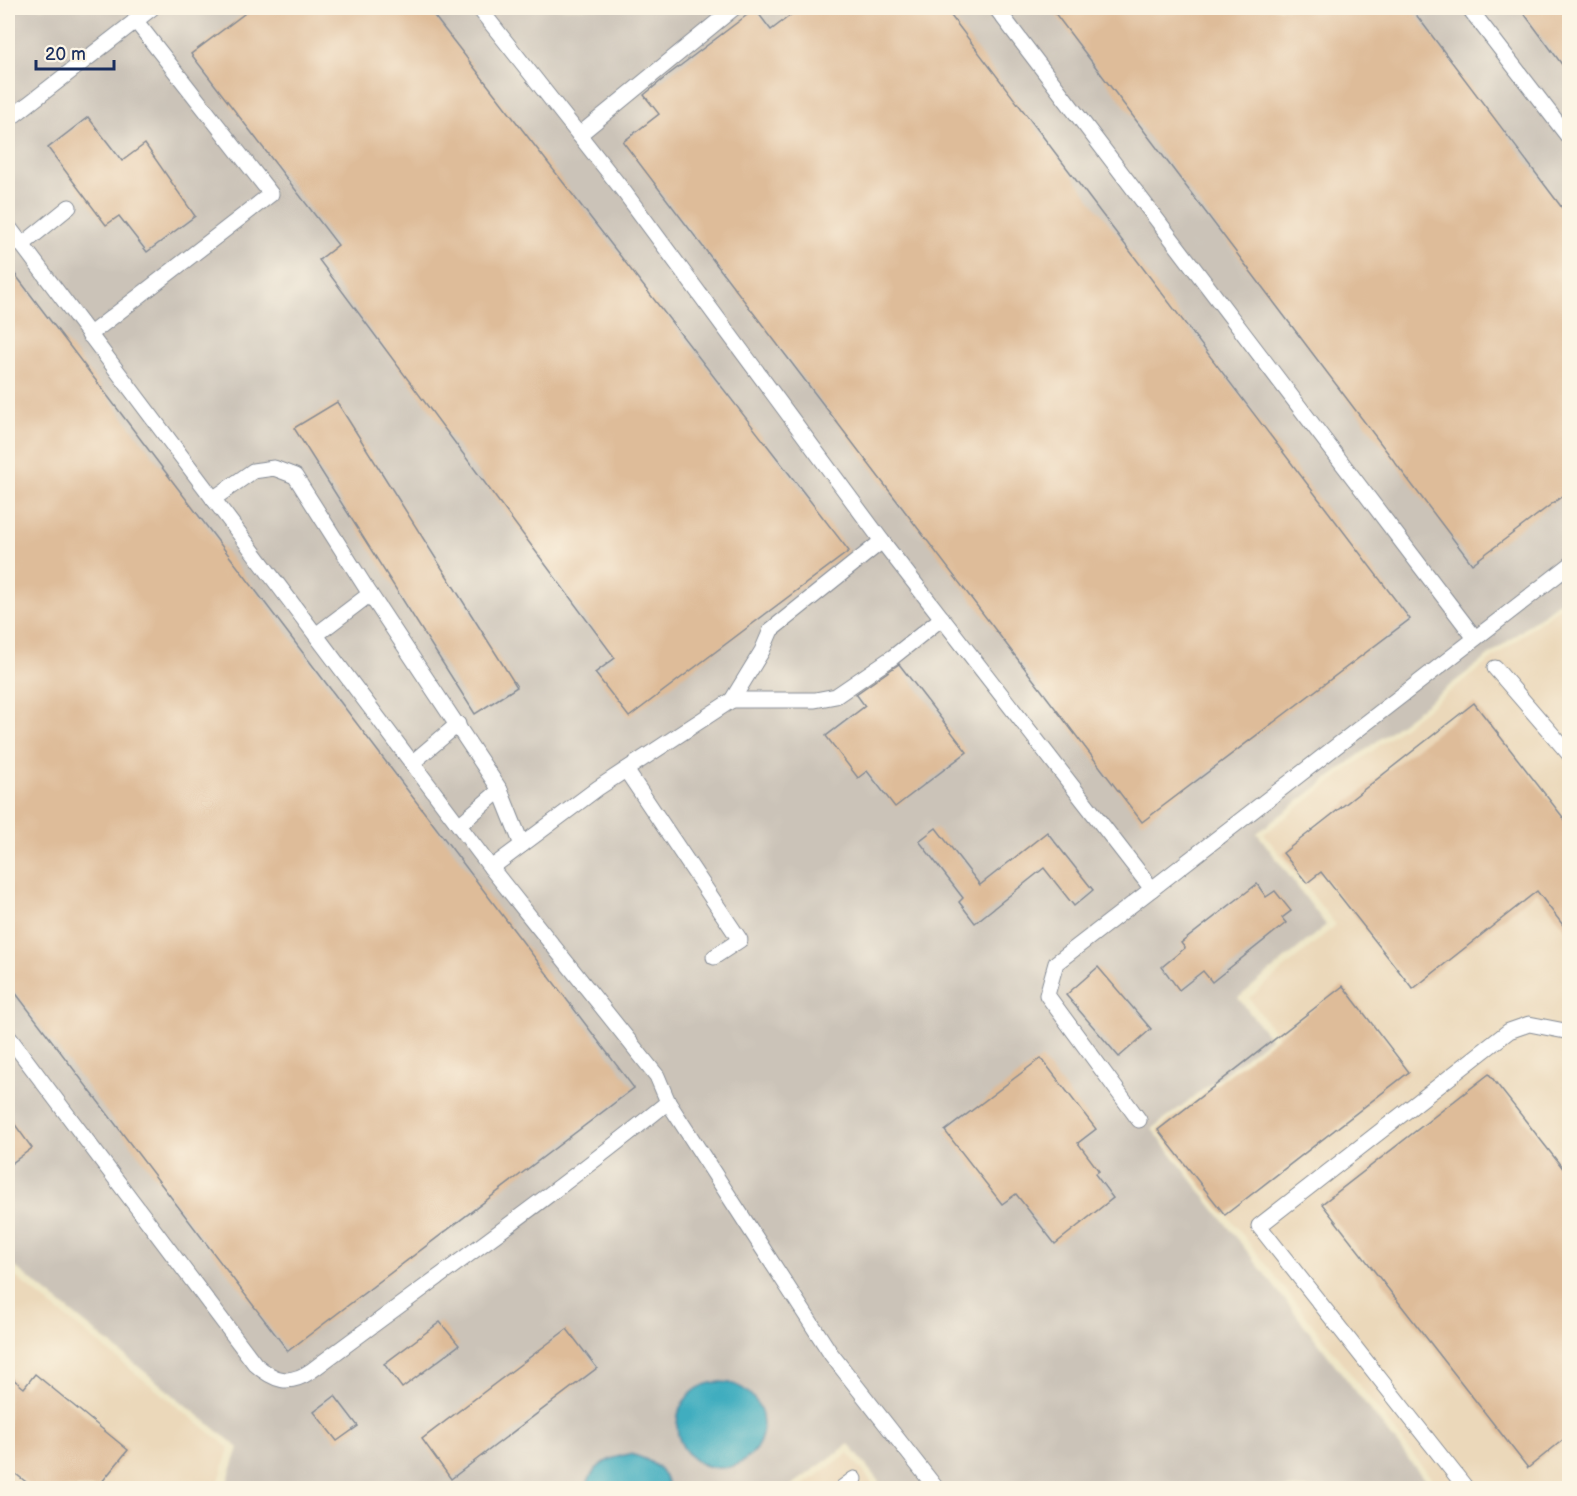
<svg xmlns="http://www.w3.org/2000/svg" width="1577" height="1496" font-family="'Balsamiq Sans',sans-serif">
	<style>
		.built { fill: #ebd8ba }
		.industrial { fill: #cbc3b8 }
		.water { fill: #41adbf; stroke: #2e6e8e; stroke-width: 1.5 }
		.building { fill: #debc99 }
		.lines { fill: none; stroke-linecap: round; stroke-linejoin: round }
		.lane-casing { stroke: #858b94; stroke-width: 17 }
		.lane { stroke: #fff; stroke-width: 15 }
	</style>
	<rect width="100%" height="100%" fill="#fcf5e5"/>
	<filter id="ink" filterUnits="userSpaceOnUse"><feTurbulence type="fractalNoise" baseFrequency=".0167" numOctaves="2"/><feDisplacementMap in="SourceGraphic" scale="12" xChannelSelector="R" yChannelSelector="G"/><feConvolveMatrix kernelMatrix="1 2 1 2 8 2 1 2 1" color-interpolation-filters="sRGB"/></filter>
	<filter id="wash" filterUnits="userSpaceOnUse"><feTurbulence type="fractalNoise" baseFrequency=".008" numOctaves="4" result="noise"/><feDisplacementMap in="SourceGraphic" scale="24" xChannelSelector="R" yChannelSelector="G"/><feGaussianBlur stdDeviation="1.35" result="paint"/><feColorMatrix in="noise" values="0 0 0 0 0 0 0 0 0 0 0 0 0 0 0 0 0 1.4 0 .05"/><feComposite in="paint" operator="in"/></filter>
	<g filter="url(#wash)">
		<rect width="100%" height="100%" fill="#efe7c9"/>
		<g class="built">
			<polygon points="1569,600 1569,1488 1439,1488 1161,1129 1278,1037 1249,998 1336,925 1264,834"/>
			<polygon points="8,1271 229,1448 217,1488 8,1488"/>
			<polygon points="848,1453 876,1488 800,1488"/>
		</g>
		<polygon class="industrial" points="8,8 1569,8 1569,594 1257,833 1326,925 1238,998 1270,1038 1152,1129 1431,1488 884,1488 849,1444 788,1488 225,1488 239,1448 8,1261"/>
		<g class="water">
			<circle cx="720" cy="1425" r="43"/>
			<path d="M630 1454C651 1459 663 1468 670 1488H586C591 1466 610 1457 630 1454Z"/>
		</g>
		<g id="blocks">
			<g class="building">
				<polygon points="252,8 428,8 849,551 629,717 595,673 615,658 319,260 338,245 191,54"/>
				<polygon points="800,8 945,8 1410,619 1142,822 623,142 659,114 644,95 668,75 755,9 771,30"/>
				<polygon points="1051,8 1411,8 1569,217 1569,491 1472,564"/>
				<polygon points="1520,8 1569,8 1569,74"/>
				<polygon points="88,117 122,161 145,144 195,216 147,252 119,216 106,225 48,148"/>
				<polygon points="8,265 634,1088 288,1351 8,983"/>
				<polygon points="337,402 517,687 475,714 294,428"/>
				<polygon points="899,664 967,752 895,807 867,771 858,778 826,736 865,706 856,694"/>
				<polygon points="1474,703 1569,825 1569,933 1537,891 1413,989 1321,872 1307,883 1283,853"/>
				<polygon points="936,828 980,885 1047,832 1093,890 1074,906 1044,868 975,923 959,902 963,898 919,841"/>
				<polygon points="1257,884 1266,897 1275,891 1291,911 1282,918 1286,923 1212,982 1203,971 1179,990 1162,967 1185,948 1181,943"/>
				<polygon points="1098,967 1151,1029 1119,1057 1066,995"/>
				<polygon points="1343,986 1409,1072 1225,1215 1158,1130"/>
				<polygon points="1041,1058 1096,1129 1078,1143 1099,1171 1095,1174 1113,1198 1055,1244 1016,1194 1002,1204 945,1131"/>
				<polygon points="1489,1074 1569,1176 1569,1435 1528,1468 1322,1204"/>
				<polygon points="8,1115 32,1148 8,1166"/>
				<polygon points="440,1322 459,1345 402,1388 384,1364"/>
				<polygon points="567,1329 597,1368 451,1479 422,1439"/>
				<polygon points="35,1374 128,1450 97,1488 34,1488 8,1468 8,1375 24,1388"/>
				<polygon points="335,1396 358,1426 337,1441 314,1412"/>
			</g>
		</g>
	</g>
	<g filter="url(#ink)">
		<use href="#blocks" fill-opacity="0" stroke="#858b94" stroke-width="1.5"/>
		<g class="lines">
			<defs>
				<g id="lane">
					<polyline points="479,8 625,193 882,541 1152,889 1570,565"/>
					<polyline points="996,8 1475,638"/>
					<polyline points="1469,8 1570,139"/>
					<polyline points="8,120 152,8"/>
					<polyline points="579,135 734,8"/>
					<polyline points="8,226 491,868 657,1076 668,1102"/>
					<polyline points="22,245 69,207"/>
					<polyline points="89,335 271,194 135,20"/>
					<polyline points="213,499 253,471 274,468 295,476 370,594 316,635"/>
					<polyline points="370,594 500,790 522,845"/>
					<polyline points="1495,668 1570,755"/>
					<polyline points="732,700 815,700 836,696 893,657 942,618"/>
					<polyline points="412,763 458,724"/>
					<polyline points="626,770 740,940 714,957"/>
					<polyline points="459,825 500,790"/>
					<polyline points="491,868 598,788 732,700 762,651 771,630 882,541"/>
					<path d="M8 1036 255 1364C274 1381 289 1386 311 1371 430 1282 552 1196 668 1102L831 1354 936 1488"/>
					<polyline points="1139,1120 1047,995 1056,963 1152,889"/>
					<polyline points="842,1488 854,1479"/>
					<polyline points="1466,1488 1259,1226 1509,1031 1529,1024 1570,1032"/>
				</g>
			</defs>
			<use href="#lane" class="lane-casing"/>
			<use href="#lane" class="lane"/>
		</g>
	</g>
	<rect width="1577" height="1496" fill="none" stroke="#fcf5e5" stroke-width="30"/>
	<path d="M36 60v9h78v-9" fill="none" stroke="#1b2f5e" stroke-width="3"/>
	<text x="45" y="60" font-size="18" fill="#1b2f5e" stroke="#fcf5e5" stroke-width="4.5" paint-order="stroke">20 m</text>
</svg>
